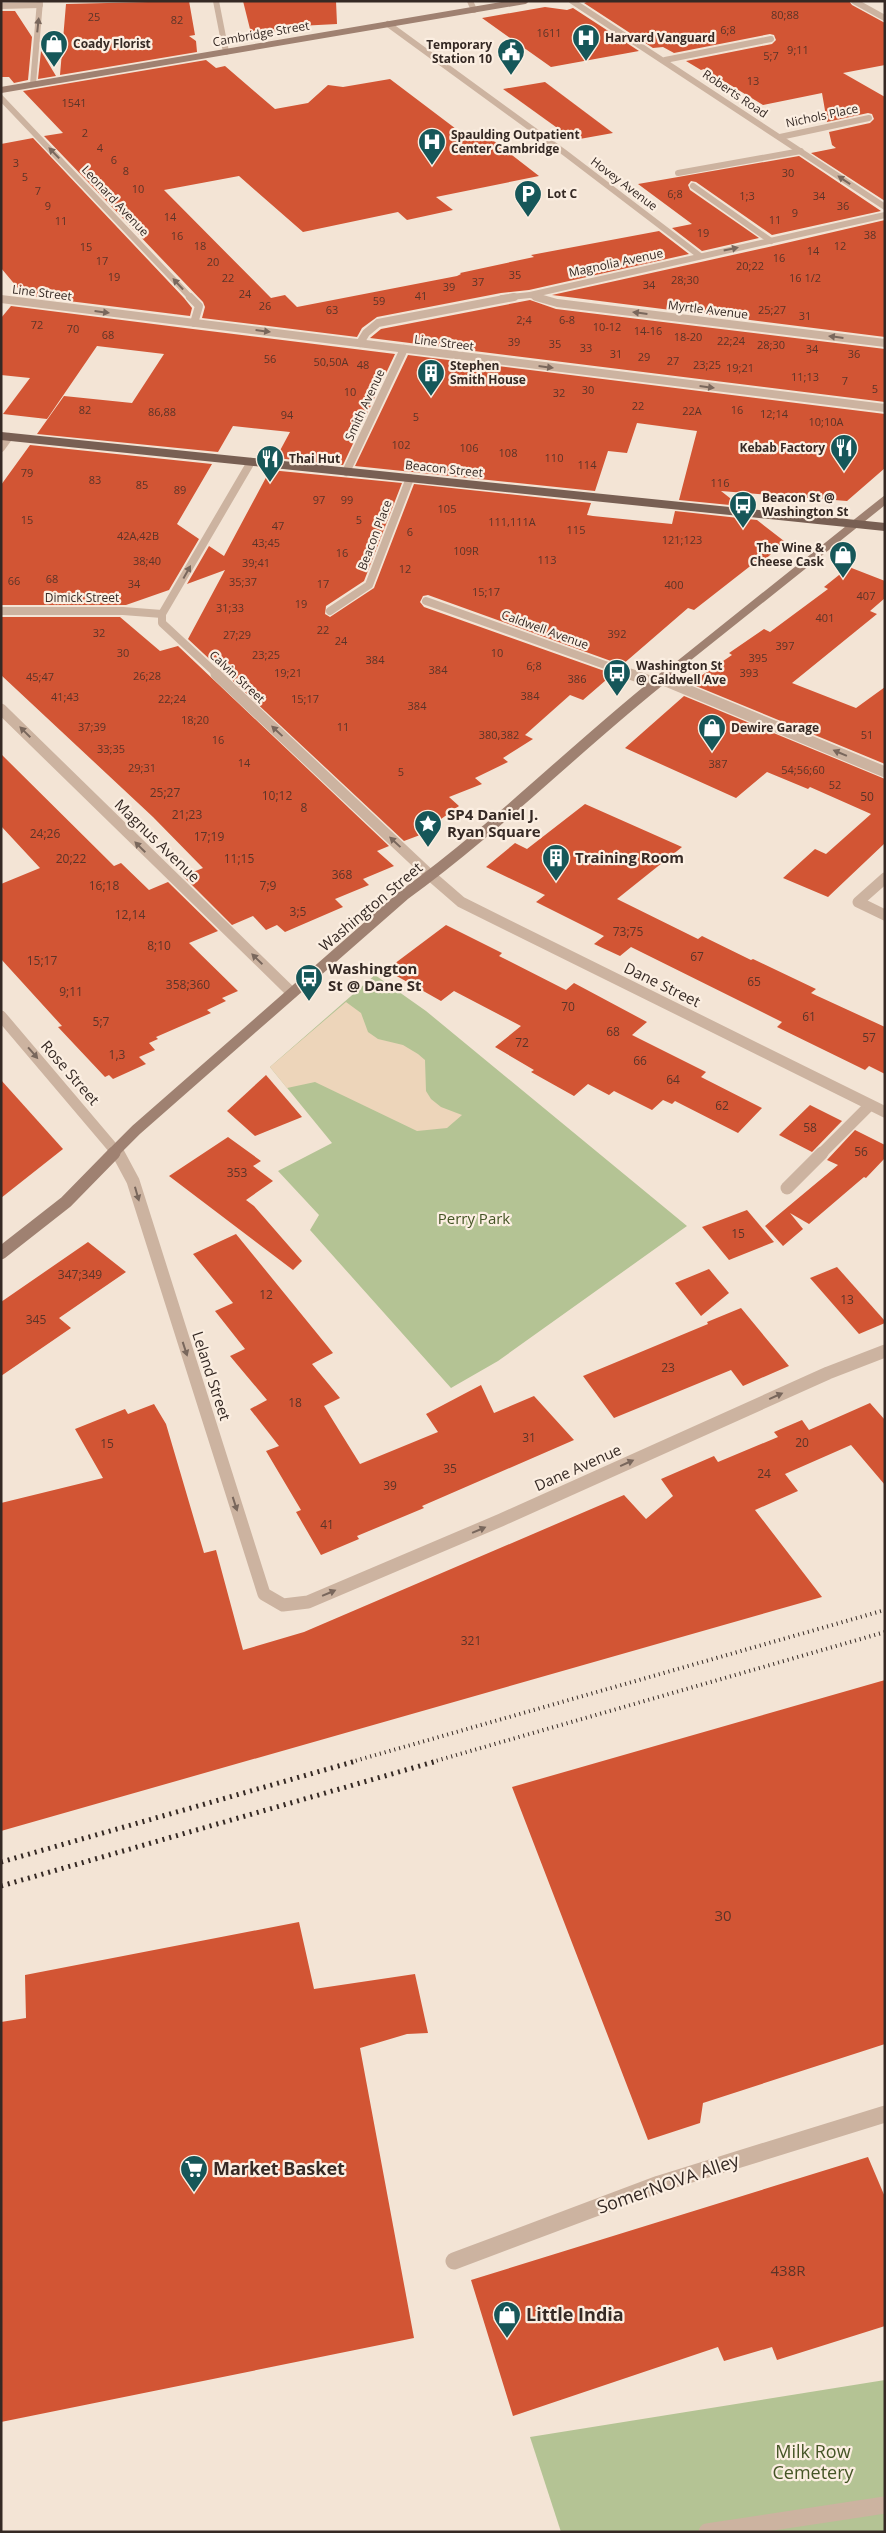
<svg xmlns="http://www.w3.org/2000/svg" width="886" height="2533" font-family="'Open Sans',sans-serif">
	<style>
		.green { fill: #b4c394 }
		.plaza { fill: #edd5ba }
		.building { fill: #d25534 }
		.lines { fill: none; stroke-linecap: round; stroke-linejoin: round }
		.service-far2 { stroke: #ccb3a0; stroke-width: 11 }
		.service-far1 { stroke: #ccb3a0; stroke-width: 13 }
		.service { stroke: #ccb3a0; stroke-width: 17 }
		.minor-far3 { stroke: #ccb3a0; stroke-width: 6 }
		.minor-far2 { stroke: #ccb3a0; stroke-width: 8 }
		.minor-far1 { stroke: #ccb3a0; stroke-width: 11 }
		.minor { stroke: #ccb3a0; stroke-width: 13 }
		.tertiary { stroke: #ccb3a0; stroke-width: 11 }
		.secondary-far3 { stroke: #9f8171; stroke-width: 6 }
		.secondary-far2 { stroke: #9f8171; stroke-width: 8 }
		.secondary-far1 { stroke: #9f8171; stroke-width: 11 }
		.secondary { stroke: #9f8171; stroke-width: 13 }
		.primary { stroke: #785f53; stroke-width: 8 }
		.rail-far1 { stroke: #352924; stroke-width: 4; stroke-dasharray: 1 4; stroke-linecap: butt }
		.rail { stroke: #352924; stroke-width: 5; stroke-dasharray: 2 5; stroke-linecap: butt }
		.oneway { fill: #79675c }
		.labels { text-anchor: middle; stroke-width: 4.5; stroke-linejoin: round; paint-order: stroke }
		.far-number-label { font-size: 11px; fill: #5c3428 }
		.far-street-label { font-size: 12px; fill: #352924; stroke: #fbeee1 }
		.far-poi-label { font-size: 12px; font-weight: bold; fill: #352924; stroke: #fbeee1; text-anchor: start }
		.number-label { font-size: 12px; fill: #5c3428 }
		.poi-label { font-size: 15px; font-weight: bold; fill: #352924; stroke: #fbeee1; text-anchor: start }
		.street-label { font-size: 15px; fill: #352924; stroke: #fbeee1 }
		.park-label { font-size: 15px; fill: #455526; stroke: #fbeee1 }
		.near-number-label { font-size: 15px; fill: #5c3428 }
		.near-poi-label { font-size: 18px; font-weight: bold; fill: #352924; stroke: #fbeee1; text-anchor: start }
		.near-street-label { font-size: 18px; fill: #352924; stroke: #fbeee1 }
		.near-park-label { font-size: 18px; fill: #455526; stroke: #fbeee1 }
	</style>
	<rect width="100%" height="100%" fill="#f3e4d5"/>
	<g class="green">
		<polygon points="375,975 426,1011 687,1226 498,1361 451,1388 310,1230 319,1215 278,1171 332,1143 270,1067"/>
		<polygon points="885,2380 885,2532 561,2532 530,2437"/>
	</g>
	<polygon class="plaza" points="346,1002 361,1013 368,1032 378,1039 403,1045 418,1054 425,1060 426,1091 431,1099 441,1107 462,1115 447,1128 417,1131 315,1082 287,1088 270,1067"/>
	<g class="building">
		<polygon points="189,1 195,35 189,36 196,41 197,52 60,75 66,4"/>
		<polygon points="243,1 336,1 337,24 280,27 281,31 251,33"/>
		<polygon points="589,1 849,1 852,5 885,23 885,65 843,73 885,97 885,201 811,153 836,148 832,145 829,132 870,123 874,119 872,114 868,113 827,122 822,93 763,105 704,69 701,70 686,61 772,44 776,40 774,35 770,34 674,53 663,47 653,48 584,3"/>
		<polygon points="545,7 567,10 573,8 639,51 551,67 482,18"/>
		<polygon points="1,11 15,11 32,37 28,80 14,83 9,77 1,77"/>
		<polygon points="41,51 56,76 38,79"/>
		<polygon points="206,60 216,68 225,66 275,109 308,103 328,85 343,87 390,79 468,138 486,135 539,176 436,197 453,210 407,220 398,212 303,232 239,176 164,190 271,298 285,295 297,307 457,276 461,274 460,273 534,257 531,255 659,231 689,254 529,290 501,293 377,317 362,328 357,337 202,318 205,307 203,302 44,136 63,133 23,91"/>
		<polygon points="545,82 613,133 574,140 503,89"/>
		<polygon points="33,138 184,298 192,308 190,316 20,295 22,293 1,268 1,144"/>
		<polygon points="799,156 881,211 772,235 696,182 691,181 688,185 690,190 759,238 702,251 672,228 692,224 638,184"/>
		<polygon points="885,220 885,337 552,295 773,246"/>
		<polygon points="530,300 556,309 885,349 885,402 370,338 381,329"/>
		<polygon points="11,306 193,329 395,354 343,465 276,458 290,432 233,426 218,452 37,434 64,396 132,403 164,354 97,346 47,419 3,414 30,378 1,375 1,318"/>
		<polygon points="408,355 885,414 885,468 847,501 721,491 740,506 679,500 697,431 637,423 627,453 608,451 595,491 355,466"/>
		<polygon points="30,445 212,464 177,524 199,539 169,590 126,605 1,605 1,485"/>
		<polygon points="270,470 402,483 364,581 326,606 325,614 330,617 374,588 414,484 591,503 587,515 593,516 672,524 675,511 757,520 784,541 765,560 758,560 694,610 688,608 622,665 428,595 423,596 420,602 424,607 613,674 583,700 570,695 525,735 533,739 503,758 508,762 475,778 482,784 449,797 459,806 430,827 428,832 404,841 188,639 225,570 187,584 209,546 224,556"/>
		<polygon points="849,567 885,581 885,598 870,611 877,614 792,683 856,708 885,687 885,764 696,686 702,680 698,678 732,655 729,653 764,629 770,632 828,589 824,587"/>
		<polygon points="1,617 120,617 160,651 178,646 389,846 377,851 394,866 363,879 369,885 335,899 343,907 285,932 277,925 266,930 253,916 232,925 183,876 203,868 153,817 1,675"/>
		<polygon points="684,696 885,779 885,843 828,897 783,878 815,849 826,854 871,814 810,787 808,789 767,772 736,798 625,748"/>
		<polygon points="1,754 114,866 121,863 149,890 168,882 218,931 189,943 238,991 222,998 226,1001 207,1010 211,1013 156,1037 158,1039 149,1043 155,1050 139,1057 146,1064 113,1079 109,1075 105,1077 58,1027 62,1026 1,959 1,884 40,868 1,826"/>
		<polygon points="585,804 682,847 617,899 698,939 702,936 751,960 753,959 816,989 811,993 885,1027 885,1074 869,1066 865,1070 777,1027 782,1022 631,947 620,956 594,944 604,936 536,902 545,895 486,867 515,843 527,849"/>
		<polygon points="446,925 502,953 499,956 566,990 574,983 647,1022 632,1035 706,1072 701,1077 762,1108 738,1133 675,1101 672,1104 663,1100 652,1110 614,1091 609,1095 588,1084 574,1096 531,1072 534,1070 495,1047 521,1026 454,991 441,1001 386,970"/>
		<polygon points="266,1075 302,1117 255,1136 227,1111"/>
		<polygon points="1,1080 63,1149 1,1198"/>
		<polygon points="810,1105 842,1121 812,1152 779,1135"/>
		<polygon points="855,1130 885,1145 885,1158 866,1178 864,1177 809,1224 790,1213 803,1229 783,1246 765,1226 838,1165 827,1160"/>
		<polygon points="228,1137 261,1161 253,1166 273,1181 246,1200 254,1206 302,1261 293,1270 169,1176"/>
		<polygon points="747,1210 774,1242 729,1260 702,1227"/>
		<polygon points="236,1234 333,1353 312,1364 340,1398 324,1406 360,1464 438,1432 426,1414 481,1385 494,1413 534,1396 574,1440 422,1506 424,1508 357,1536 359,1539 321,1555 296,1512 301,1510 266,1451 279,1446 250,1409 267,1400 230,1356 245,1349 215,1311 233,1303 193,1254"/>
		<polygon points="88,1242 126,1272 59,1318 71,1328 1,1376 1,1302"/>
		<polygon points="837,1267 885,1321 885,1323 859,1334 810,1278"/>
		<polygon points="709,1269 729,1293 701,1316 675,1283"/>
		<polygon points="741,1308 789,1366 743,1386 731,1370 614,1418 583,1376 708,1324 707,1322"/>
		<polygon points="870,1403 885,1420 885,1485 851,1445 785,1474 798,1491 755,1510 822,1597 1,1831 1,1503 103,1478 75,1429 125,1409 128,1414 154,1404 166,1424 204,1553 216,1550 243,1650 304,1632 624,1495 646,1519 673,1496 661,1479 714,1456 718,1462 778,1437 774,1432 802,1420 809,1430"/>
		<polygon points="885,1680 885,2044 703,2103 700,2123 648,2140 512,1787"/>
		<polygon points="299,1922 314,1989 415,1974 428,2033 407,2034 360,2048 414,2338 1,2422 1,2022 26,2018 25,1975"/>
		<polygon points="868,2157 885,2197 885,2326 777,2360 772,2347 724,2361 718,2347 513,2416 471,2280"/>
	</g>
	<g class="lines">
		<polyline class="service-far2" points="821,1154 870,1105"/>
		<polyline class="service-far1" points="787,1188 822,1153"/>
		<g class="service">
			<polyline points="454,2261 659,2184 885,2114"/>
			<polyline points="707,2532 885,2505"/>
		</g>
		<g class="minor-far3">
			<polyline points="216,1 226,52"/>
			<polyline points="470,1 474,10"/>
			<polyline points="572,1 885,207"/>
			<polyline points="854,1 885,18"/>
			<polyline points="1,6 40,5"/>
			<polyline points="388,24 565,153 700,256"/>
			<polyline points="665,60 771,39"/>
			<polyline points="33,84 40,1"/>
			<polyline points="1,98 191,298"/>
			<polyline points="780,137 869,118"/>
			<polyline points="678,173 801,151"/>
			<polyline points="693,186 771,241"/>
			<polyline points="530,295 540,298"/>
			<polyline points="502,298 530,295 885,215"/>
		</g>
		<g class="minor-far2">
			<polyline points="190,297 199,306 194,323"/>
			<polyline points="536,297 557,303 885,343"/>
			<polyline points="1,299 885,408"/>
			<polyline points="360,343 366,333 378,323 514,297"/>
			<polyline points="1,448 9,437"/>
			<polyline points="346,472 404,349"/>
			<polyline points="426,601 633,675"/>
			<polyline points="1,611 123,611 162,614"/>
			<polyline points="330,611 369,585 410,478"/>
			<polyline points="218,675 162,623 162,614 251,462"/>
		</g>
		<g class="minor-far1">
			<polyline points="216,674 431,876"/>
			<polyline points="630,674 655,683"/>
			<polyline points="661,679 885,772"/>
			<polyline points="1,709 292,993"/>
			<polyline points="885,878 858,902 885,915"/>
			<polyline points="1,1016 118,1154"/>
		</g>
		<polyline class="minor" points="118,1153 133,1181 264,1594 283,1605 308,1602 501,1520 828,1373 885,1351"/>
		<polyline class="tertiary" points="431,876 461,902 885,1112"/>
		<polyline class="secondary-far3" points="1,90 525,1"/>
		<polyline class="secondary-far2" points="666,675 885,500"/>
		<path class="secondary-far1" d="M112 1154 136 1130 404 895C497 828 578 745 668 674"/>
		<polyline class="secondary" points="1,1253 66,1202 114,1153"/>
		<polyline class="primary" points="1,436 885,527"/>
		<g class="rail-far1">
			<polyline points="351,1762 885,1610"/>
			<polyline points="432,1762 885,1632"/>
		</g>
		<g class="rail">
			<polyline points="1,1862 356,1761"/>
			<polyline points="1,1886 437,1761"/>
		</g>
	</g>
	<defs><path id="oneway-solid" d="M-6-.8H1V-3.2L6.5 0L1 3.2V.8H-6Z" transform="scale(1.25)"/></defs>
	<g class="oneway">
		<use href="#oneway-solid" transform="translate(38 25) rotate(-84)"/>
		<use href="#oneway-solid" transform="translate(54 153) rotate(-134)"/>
		<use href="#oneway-solid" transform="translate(844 180) rotate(-146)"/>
		<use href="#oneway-solid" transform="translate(731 249) rotate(-12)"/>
		<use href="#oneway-solid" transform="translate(178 284) rotate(-133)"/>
		<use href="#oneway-solid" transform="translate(102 312) rotate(7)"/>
		<use href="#oneway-solid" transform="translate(640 313) rotate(-173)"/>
		<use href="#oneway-solid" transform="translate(263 331) rotate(7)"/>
		<use href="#oneway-solid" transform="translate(836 337) rotate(-173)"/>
		<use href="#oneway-solid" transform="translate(546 367) rotate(7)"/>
		<use href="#oneway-solid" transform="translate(707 387) rotate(7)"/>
		<use href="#oneway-solid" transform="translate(187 572) rotate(-61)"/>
		<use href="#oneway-solid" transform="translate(277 731) rotate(-137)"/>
		<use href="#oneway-solid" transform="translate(25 732) rotate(-135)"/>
		<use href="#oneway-solid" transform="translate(840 753) rotate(-157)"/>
		<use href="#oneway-solid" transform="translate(395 842) rotate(-137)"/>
		<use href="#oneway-solid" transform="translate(140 847) rotate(-135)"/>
		<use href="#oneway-solid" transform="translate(257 959) rotate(-136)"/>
		<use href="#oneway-solid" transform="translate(33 1053) rotate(49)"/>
		<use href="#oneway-solid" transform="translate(137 1194) rotate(74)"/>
		<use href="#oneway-solid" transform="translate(185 1349) rotate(72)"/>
		<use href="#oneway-solid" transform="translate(776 1396) rotate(-24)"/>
		<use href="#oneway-solid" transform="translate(627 1463) rotate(-24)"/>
		<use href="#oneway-solid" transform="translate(235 1504) rotate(72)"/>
		<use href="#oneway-solid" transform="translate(479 1530) rotate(-23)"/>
		<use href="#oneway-solid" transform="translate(329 1593) rotate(-23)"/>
	</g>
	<defs>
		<symbol id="hospital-pin" viewBox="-11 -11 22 30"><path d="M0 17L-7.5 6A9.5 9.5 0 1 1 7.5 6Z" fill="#165759" stroke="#fbeee1"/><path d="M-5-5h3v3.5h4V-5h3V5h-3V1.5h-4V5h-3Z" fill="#fff"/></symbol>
		<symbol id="shop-pin" viewBox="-11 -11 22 30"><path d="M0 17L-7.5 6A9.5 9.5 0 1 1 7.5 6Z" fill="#165759" stroke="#fbeee1"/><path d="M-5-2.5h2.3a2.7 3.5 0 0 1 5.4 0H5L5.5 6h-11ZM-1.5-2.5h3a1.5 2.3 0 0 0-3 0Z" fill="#fff"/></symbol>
		<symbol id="civic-pin" viewBox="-11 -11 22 30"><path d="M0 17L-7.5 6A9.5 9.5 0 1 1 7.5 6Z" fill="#165759" stroke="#fbeee1"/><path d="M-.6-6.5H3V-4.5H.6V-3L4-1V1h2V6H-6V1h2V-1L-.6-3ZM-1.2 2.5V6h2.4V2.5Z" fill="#fff"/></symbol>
		<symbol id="parking-pin" viewBox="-11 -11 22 30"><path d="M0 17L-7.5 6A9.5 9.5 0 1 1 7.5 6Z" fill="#165759" stroke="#fbeee1"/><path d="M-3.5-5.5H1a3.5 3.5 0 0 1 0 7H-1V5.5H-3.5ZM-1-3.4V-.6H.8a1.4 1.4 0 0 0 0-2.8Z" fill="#fff"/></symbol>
		<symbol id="building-pin" viewBox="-11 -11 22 30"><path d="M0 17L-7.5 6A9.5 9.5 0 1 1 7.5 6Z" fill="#165759" stroke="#fbeee1"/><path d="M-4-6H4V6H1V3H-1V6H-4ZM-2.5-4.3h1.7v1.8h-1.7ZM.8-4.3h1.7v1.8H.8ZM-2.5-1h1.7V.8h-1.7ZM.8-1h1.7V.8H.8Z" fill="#fff"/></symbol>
		<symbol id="restaurant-pin" viewBox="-11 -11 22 30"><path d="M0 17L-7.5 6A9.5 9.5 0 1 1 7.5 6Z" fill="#165759" stroke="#fbeee1"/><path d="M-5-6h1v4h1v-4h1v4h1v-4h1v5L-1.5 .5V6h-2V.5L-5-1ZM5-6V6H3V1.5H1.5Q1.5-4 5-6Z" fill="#fff"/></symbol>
		<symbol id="bus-pin" viewBox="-11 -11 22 30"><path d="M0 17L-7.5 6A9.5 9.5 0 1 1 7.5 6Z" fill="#165759" stroke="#fbeee1"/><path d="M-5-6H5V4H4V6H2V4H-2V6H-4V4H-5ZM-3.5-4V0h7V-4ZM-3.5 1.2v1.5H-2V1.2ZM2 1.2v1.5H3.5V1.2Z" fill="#fff"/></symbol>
		<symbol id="sight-pin" viewBox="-11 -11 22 30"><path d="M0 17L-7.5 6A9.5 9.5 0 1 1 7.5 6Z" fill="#165759" stroke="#fbeee1"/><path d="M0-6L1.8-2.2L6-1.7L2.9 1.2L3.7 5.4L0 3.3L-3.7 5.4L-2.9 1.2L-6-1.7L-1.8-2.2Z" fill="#fff"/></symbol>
		<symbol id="supermarket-pin" viewBox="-11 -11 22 30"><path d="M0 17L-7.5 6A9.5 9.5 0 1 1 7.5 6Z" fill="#165759" stroke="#fbeee1"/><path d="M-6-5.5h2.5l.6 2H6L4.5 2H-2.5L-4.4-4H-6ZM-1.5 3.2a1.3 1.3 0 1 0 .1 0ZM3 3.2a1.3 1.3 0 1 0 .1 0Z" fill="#fff"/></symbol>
	</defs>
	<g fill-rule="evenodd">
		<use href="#hospital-pin" x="570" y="22" width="32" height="43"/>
		<use href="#shop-pin" x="38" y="28" width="32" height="43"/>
		<use href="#civic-pin" x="495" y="36" width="32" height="43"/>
		<use href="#hospital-pin" x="416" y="126" width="32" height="43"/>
		<use href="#parking-pin" x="512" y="178" width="32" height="43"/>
		<use href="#building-pin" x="415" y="357" width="32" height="43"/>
		<use href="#restaurant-pin" x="828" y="432" width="32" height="43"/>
		<use href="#restaurant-pin" x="254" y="443" width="32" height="43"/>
		<use href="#bus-pin" x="727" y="489" width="32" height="43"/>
		<use href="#shop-pin" x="827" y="539" width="32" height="43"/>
		<use href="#bus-pin" x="601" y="657" width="32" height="43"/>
		<use href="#shop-pin" x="696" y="712" width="32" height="43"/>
		<use href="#sight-pin" x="412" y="808" width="32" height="43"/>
		<use href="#building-pin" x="540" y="842" width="32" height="43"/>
		<use href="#bus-pin" x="293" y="962" width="32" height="43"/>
		<use href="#supermarket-pin" x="178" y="2153" width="32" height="43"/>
		<use href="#shop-pin" x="491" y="2299" width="32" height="43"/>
	</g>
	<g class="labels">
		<g class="far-number-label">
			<text x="785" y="19">80;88</text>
			<text x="94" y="21">25</text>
			<text x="177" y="24">82</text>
			<text x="728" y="34">6;8</text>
			<text x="549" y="37">1611</text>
			<text x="798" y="54">9;11</text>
			<text x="771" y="60">5;7</text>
			<text x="753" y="85">13</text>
			<text x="74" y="107">1541</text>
			<text x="85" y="137">2</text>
			<text x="100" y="152">4</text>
			<text x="114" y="164">6</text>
			<text x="16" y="167">3</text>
			<text x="126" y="175">8</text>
			<text x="788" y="177">30</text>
			<text x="25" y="181">5</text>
			<text x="138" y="193">10</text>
			<text x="38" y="195">7</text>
			<text x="675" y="198">6;8</text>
			<text x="747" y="200">1;3</text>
			<text x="819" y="200">34</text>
			<text x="48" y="210">9</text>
			<text x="843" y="210">36</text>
			<text x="795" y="217">9</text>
			<text x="170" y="221">14</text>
			<text x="775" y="224">11</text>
			<text x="61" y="225">11</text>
			<text x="703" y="237">19</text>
			<text x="870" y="239">38</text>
			<text x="177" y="240">16</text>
			<text x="200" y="250">18</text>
			<text x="840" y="250">12</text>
			<text x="86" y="251">15</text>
			<text x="813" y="255">14</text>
			<text x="779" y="262">16</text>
			<text x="102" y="265">17</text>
			<text x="213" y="266">20</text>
			<text x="750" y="270">20;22</text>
			<text x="515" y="279">35</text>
			<text x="114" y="281">19</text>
			<text x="228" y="282">22</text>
			<text x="805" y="282">16 1/2</text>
			<text x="685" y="284">28;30</text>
			<text x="478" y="286">37</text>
			<text x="649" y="289">34</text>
			<text x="449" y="291">39</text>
			<text x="245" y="298">24</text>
			<text x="421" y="300">41</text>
			<text x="379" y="305">59</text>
			<text x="265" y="310">26</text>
			<text x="332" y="314">63</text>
			<text x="772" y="314">25;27</text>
			<text x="805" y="320">31</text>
			<text x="524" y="324">2;4</text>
			<text x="567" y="324">6-8</text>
			<text x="37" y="329">72</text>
			<text x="607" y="331">10-12</text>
			<text x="73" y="333">70</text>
			<text x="648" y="335">14-16</text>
			<text x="108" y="339">68</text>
			<text x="688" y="341">18-20</text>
			<text x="731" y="345">22;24</text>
			<text x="514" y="346">39</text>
			<text x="555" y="348">35</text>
			<text x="771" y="349">28;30</text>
			<text x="586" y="352">33</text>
			<text x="812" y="353">34</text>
			<text x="616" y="358">31</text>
			<text x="854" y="358">36</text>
			<text x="644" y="361">29</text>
			<text x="270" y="363">56</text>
			<text x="673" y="365">27</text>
			<text x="331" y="366">50,50A</text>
			<text x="363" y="369">48</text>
			<text x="707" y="369">23;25</text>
			<text x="740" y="372">19;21</text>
			<text x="805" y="381">11;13</text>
			<text x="845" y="385">7</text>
			<text x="875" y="393">5</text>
			<text x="588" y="394">30</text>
			<text x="350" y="396">10</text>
			<text x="559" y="397">32</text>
			<text x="638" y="410">22</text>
			<text x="85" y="414">82</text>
			<text x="737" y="414">16</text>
			<text x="692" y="415">22A</text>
			<text x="162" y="416">86,88</text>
			<text x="774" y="418">12;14</text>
			<text x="287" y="419">94</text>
			<text x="416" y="421">5</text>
			<text x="826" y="426">10;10A</text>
			<text x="401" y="449">102</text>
			<text x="469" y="452">106</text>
			<text x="508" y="457">108</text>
			<text x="554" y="462">110</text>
			<text x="587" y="469">114</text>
			<text x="27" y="477">79</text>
			<text x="95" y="484">83</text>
			<text x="720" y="487">116</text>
			<text x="142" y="489">85</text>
			<text x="180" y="494">89</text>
			<text x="319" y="504">97</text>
			<text x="347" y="504">99</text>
			<text x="447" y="513">105</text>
			<text x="27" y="524">15</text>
			<text x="359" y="524">5</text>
			<text x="512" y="526">111,111A</text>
			<text x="278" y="530">47</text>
			<text x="576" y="534">115</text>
			<text x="410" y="536">6</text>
			<text x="138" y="540">42A,42B</text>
			<text x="682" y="544">121;123</text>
			<text x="266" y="547">43;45</text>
			<text x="466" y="555">109R</text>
			<text x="342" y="557">16</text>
			<text x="547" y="564">113</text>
			<text x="147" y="565">38;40</text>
			<text x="256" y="567">39;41</text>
			<text x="405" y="573">12</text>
			<text x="52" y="583">68</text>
			<text x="14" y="585">66</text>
			<text x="243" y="586">35;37</text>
			<text x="134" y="588">34</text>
			<text x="323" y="588">17</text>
			<text x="674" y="589">400</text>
			<text x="486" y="596">15;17</text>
			<text x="866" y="600">407</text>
			<text x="301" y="608">19</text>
			<text x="230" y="612">31;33</text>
			<text x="825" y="622">401</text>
			<text x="323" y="634">22</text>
			<text x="99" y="637">32</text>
			<text x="617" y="638">392</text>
			<text x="237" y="639">27;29</text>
			<text x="341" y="645">24</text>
			<text x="785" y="650">397</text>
			<text x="123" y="657">30</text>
			<text x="497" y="657">10</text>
			<text x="266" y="659">23;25</text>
			<text x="758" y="662">395</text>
			<text x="375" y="664">384</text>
			<text x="534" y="670">6;8</text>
			<text x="438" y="674">384</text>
			<text x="288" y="677">19;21</text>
			<text x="749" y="677">393</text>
			<text x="147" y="680">26;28</text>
			<text x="40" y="681">45;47</text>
			<text x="577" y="683">386</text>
			<text x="530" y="700">384</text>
			<text x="65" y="701">41;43</text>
			<text x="172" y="703">22;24</text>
			<text x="305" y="703">15;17</text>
			<text x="417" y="710">384</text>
			<text x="195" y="724">18;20</text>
			<text x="92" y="731">37;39</text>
			<text x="343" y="731">11</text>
			<text x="499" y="739">380,382</text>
			<text x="867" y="739">51</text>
			<text x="218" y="744">16</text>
			<text x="111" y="753">33;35</text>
			<text x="244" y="767">14</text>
			<text x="718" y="768">387</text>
			<text x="142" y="772">29;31</text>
			<text x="803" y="774">54;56;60</text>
			<text x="401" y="776">5</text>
			<text x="835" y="789">52</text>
		</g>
		<g class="far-street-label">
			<text transform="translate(261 34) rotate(-10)" y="4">Cambridge Street</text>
			<text transform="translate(735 94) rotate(34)" y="4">Roberts Road</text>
			<text transform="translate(822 116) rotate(-12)" y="4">Nichols Place</text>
			<text transform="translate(624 184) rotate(37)" y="4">Hovey Avenue</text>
			<text transform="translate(115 201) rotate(47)" y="4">Leonard Avenue</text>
			<text transform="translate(616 263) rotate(-12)" y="4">Magnolia Avenue</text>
			<text transform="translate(42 293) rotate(7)" y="4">Line Street</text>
			<text transform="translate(708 310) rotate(7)" y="4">Myrtle Avenue</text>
			<text transform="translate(444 343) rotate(7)" y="4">Line Street</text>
			<text transform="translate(365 405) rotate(-65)" y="4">Smith Avenue</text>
			<text transform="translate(444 469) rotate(6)" y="4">Beacon Street</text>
			<text transform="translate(375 535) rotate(-69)" y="4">Beacon Place</text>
			<text x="82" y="602">Dimick Street</text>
			<text transform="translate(545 630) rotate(20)" y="4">Caldwell Avenue</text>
			<text transform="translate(237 677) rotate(43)" y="4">Calvin Street</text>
		</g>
		<g class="far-poi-label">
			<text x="605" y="42">Harvard Vanguard</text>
			<text x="73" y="48">Coady Florist</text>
			<text x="492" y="49" text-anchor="end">Temporary<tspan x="492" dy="14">Station 10</tspan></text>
			<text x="451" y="139">Spaulding Outpatient<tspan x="451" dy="14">Center Cambridge</tspan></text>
			<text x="547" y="198">Lot C</text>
			<text x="450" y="370">Stephen<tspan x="450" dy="14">Smith House</tspan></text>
			<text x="825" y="452" text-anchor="end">Kebab Factory</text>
			<text x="289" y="463">Thai Hut</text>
			<text x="762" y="502">Beacon St @<tspan x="762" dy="14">Washington St</tspan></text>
			<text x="824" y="552" text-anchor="end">The Wine &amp;<tspan x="824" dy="14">Cheese Cask</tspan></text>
			<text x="636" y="670">Washington St<tspan x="636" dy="14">@ Caldwell Ave</tspan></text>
			<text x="731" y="732">Dewire Garage</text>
		</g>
		<g class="number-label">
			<text x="165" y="797">25;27</text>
			<text x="277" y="800">10;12</text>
			<text x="867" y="801">50</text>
			<text x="304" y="812">8</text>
			<text x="187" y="819">21;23</text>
			<text x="45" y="838">24;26</text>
			<text x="209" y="841">17;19</text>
			<text x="71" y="863">20;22</text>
			<text x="239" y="863">11;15</text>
			<text x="342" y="879">368</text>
			<text x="104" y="890">16;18</text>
			<text x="268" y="890">7;9</text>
			<text x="298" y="916">3;5</text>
			<text x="130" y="919">12,14</text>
			<text x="628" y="936">73;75</text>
			<text x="159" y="950">8;10</text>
			<text x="697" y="961">67</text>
			<text x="42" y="965">15;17</text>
			<text x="754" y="986">65</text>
			<text x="188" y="989">358;360</text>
			<text x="71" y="996">9;11</text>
			<text x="568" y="1011">70</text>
			<text x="809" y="1021">61</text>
			<text x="101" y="1026">5;7</text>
			<text x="613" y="1036">68</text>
			<text x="869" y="1042">57</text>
			<text x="522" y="1047">72</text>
			<text x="117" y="1059">1,3</text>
			<text x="640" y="1065">66</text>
			<text x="673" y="1084">64</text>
			<text x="722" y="1110">62</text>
			<text x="810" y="1132">58</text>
			<text x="861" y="1156">56</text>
			<text x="237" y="1177">353</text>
			<text x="738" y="1238">15</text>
			<text x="80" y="1279">347;349</text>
			<text x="266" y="1299">12</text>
			<text x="847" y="1304">13</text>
			<text x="36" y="1324">345</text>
			<text x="668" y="1372">23</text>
			<text x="295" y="1407">18</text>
			<text x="529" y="1442">31</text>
			<text x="802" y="1447">20</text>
			<text x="107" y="1448">15</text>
			<text x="450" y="1473">35</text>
			<text x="764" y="1478">24</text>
			<text x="390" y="1490">39</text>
			<text x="327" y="1529">41</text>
			<text x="471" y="1645">321</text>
		</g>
		<g class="poi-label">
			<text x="447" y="820">SP4 Daniel J.<tspan x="447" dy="17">Ryan Square</tspan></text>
			<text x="575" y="863">Training Room</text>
			<text x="328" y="974">Washington<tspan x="328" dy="17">St @ Dane St</tspan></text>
		</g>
		<g class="street-label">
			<text transform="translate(157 841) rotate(44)" y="5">Magnus Avenue</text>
			<text transform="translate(371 907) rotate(-40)" y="5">Washington Street</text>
			<text transform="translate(662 985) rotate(26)" y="5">Dane Street</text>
			<text transform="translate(70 1073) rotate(49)" y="5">Rose Street</text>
			<text transform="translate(211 1376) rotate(72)" y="5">Leland Street</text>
			<text transform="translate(578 1468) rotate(-24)" y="5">Dane Avenue</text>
		</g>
		<g class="park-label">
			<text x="474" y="1224">Perry Park</text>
		</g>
		<g class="near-number-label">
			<text x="723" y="1921">30</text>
			<text x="788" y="2276">438R</text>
		</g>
		<g class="near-poi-label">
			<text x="213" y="2175">Market Basket</text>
			<text x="526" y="2321">Little India</text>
		</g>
		<g class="near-street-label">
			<text transform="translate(668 2184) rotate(-19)" y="6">SomerNOVA Alley</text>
		</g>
		<g class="near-park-label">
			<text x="813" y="2458">Milk Row<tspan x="813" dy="21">Cemetery</tspan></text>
		</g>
	</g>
	<rect width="886" height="2533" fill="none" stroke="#352924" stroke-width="5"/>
</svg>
